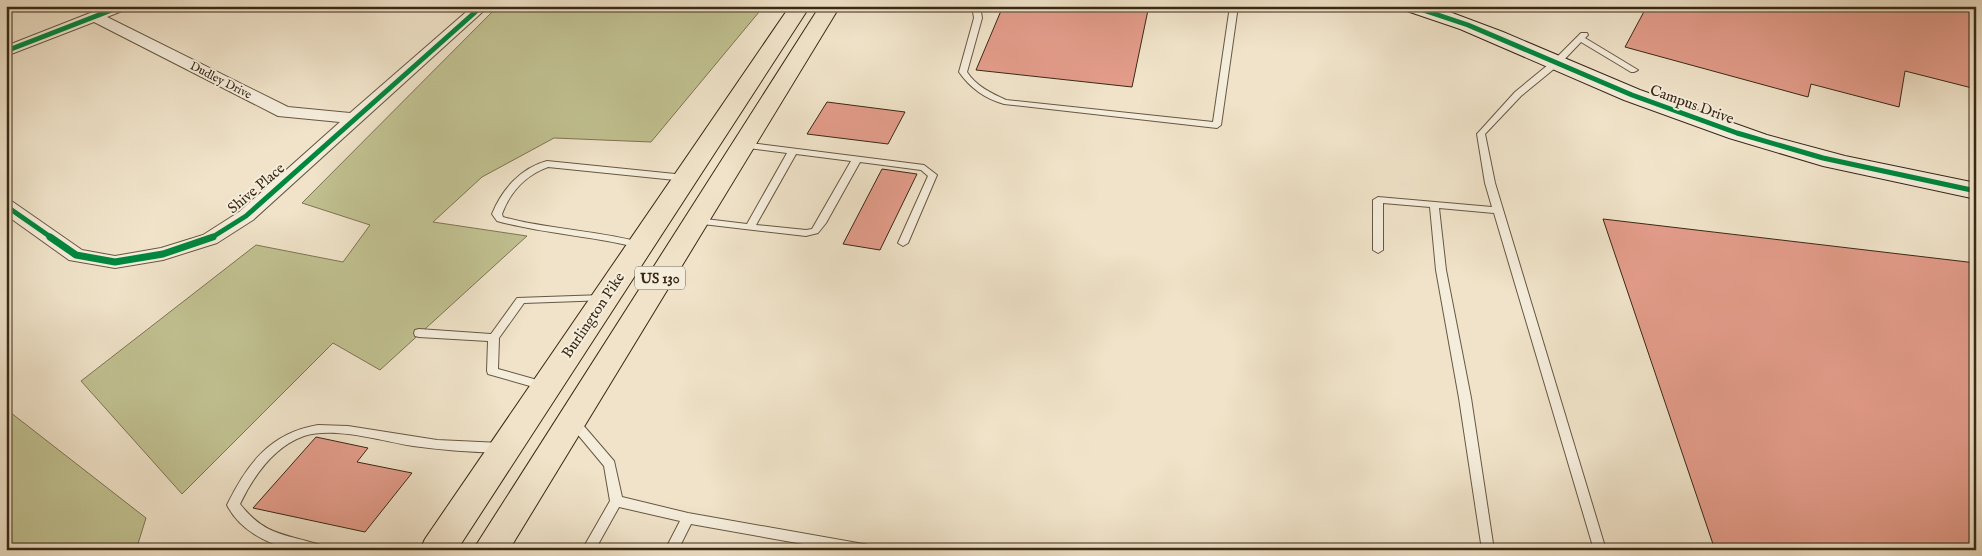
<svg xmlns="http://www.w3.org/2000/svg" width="1982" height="556" font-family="'IM FELL English',serif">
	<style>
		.green { fill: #c1c191; stroke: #7d7553 }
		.building { fill: #e39c8a; stroke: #392915 }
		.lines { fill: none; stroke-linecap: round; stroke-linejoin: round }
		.lane-casing { stroke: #675842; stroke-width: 2 }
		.street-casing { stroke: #675842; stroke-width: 2 }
		.secondary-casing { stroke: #392915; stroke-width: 2 }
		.highway-casing { stroke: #392915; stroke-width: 2 }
		.lane { fill: #f5eddc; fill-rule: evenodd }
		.street { fill: #f5eddc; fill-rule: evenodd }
		.secondary { fill: #f5eddc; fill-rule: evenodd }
		.highway { fill: #f0e3c9; fill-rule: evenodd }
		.cycleway-far1-casing { stroke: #f5eddc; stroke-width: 8 }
		.cycleway-casing { stroke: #f5eddc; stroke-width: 10 }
		.cycleway-far1 { stroke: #00873e; stroke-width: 5 }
		.cycleway { stroke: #00873e; stroke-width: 7 }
		.labels { text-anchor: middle; stroke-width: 4; stroke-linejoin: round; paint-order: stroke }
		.far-street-label { font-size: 12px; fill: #392915; stroke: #f5eddc }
		.shield { fill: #f5eddc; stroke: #716451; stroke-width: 1 }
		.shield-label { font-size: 14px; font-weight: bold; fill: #392915 }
		.street-label { font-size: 15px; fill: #392915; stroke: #f5eddc }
	</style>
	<rect width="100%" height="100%" fill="#f0e3c9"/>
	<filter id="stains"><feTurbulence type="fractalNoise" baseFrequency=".004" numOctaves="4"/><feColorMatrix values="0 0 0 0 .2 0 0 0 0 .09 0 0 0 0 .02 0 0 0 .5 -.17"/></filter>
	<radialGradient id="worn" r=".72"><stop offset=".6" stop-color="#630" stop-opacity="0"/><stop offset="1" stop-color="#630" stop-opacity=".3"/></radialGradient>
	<g class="green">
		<polygon points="498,6 764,6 651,142 554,138 482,177 433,222 527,236 380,370 333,343 182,494 81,381 256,245 343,262 370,225 302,203"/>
		<polygon points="6,409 146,518 136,550 6,550"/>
	</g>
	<g class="building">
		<polygon points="1003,6 1108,6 1148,10 1132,87 976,70"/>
		<polygon points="1647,6 1976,6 1976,89 1905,71 1899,107 1811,84 1808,97 1625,47"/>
		<polygon points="827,102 905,112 888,144 807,134"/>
		<polygon points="882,169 917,174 880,250 843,244"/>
		<polygon points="1603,219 1976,263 1976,550 1715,550"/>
		<polygon points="316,437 368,448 357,462 412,473 365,532 253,508"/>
	</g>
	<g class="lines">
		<defs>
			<g id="lane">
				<path d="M972 6H980L982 18 967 72C976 86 991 93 1006 100L1213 122 1230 6H1238L1221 125 1217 128 1004 104C986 99 970 88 959 72L974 18Z"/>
				<polygon points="1581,33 1587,33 1588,35 1585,38 1638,70 1634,72 1631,72 1581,42 1560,64 1521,96 1485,134 1495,183 1606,550 1594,550 1494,213 1439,208 1446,270 1471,398 1494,550 1482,550 1459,398 1436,270 1430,207 1383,203 1383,250 1378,253 1373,250 1373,200 1378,197 1492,207 1485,183 1477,134 1515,92 1554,60"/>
				<path d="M743 142 924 165 937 175 908 243 903 246 898 243 928 176 921 170 860 162 826 223 818 233 806 236 694 223 692 221 694 219 697 218 747 224 787 153 740 147 739 145ZM796 154 851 161 812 229 806 230 756 225Z"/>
				<path d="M547 161 685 175 689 178 685 181 548 167C526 175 510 192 502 214L503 217C549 230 597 230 643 243L645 245 643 247 640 248C593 236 544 234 497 221L492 214C502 189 521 168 547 161Z"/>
				<polygon points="603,295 608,298 607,300 524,303 499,338 498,369 548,383 550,386 548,389 544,390 488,374 487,371 488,341 419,337 415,336 414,333 415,330 419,329 491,334 517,298"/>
				<polygon points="573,417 577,418 614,461 622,497 688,513 869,545 874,546 875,550 837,550 691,524 678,550 665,550 680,521 619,507 595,550 582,550 610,501 604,466 569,424 567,421 569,418"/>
				<path d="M318 425 348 426 437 440 501 443 505 445 507 448 505 451 501 453C472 452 442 450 413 446 382 441 334 426 304 436 273 447 253 477 240 504 267 538 286 533 323 546L324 550C314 550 303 551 293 549 267 545 239 529 227 505 247 464 270 433 318 425Z"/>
			</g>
			<polygon id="street" points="108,6 129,6 127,9 107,17 288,107 350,113 473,6 489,6 253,220 217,243 163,260 115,268 69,260 6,215 6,200 13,202 82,250 115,256 161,248 203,235 239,212 340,122 278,116 94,22 6,56 6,46"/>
			<polygon id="secondary" points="1401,6 1432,6 1447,11 1503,32 1640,90 1767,135 1845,156 1976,183 1976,199 1823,166 1729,138 1624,100 1460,29 1404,10"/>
			<g id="highway">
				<polygon points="790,6 810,6 457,550 420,550 425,539"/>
				<polygon points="820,6 840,6 509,550 473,550"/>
			</g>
		</defs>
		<use href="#lane" class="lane-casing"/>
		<use href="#street" class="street-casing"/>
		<use href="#secondary" class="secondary-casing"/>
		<use href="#highway" class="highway-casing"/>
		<use href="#lane" class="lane"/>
		<use href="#street" class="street"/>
		<use href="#secondary" class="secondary"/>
		<use href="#highway" class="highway"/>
		<defs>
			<g id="cycleway-far1">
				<polyline points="1411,6 1468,25 1632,95 1737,133 1823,158 1976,191"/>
				<polyline points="6,51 122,6"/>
				<polyline points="6,206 52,238"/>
				<polyline points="211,238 246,216 482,6"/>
			</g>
			<polyline id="cycleway" points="50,237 76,255 115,262 163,254 213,237"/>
		</defs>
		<use href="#cycleway-far1" class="cycleway-far1-casing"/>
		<use href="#cycleway" class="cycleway-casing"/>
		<use href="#cycleway-far1" class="cycleway-far1"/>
		<use href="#cycleway" class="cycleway"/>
	</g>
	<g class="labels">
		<g class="far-street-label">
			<text transform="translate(221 80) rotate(27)" y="4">Dudley Drive</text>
		</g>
		<rect class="shield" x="635" y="266.5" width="50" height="23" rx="4"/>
		<g class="shield-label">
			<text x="660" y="283">US 130</text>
		</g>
		<g class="street-label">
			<text transform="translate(1692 104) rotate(20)" y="5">Campus Drive</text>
			<text transform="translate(256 188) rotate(-40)" y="5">Shive Place</text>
			<text transform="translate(593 315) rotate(-56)" y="5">Burlington Pike</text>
		</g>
	</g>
	<rect width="1982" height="556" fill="none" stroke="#f0e3c9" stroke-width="25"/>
	<rect x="8" y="8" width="1967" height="541" fill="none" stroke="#392915" stroke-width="2.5"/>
	<rect x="12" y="12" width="1957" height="531" fill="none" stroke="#392915"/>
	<rect width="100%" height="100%" filter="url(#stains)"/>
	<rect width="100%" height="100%" fill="url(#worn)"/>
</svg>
